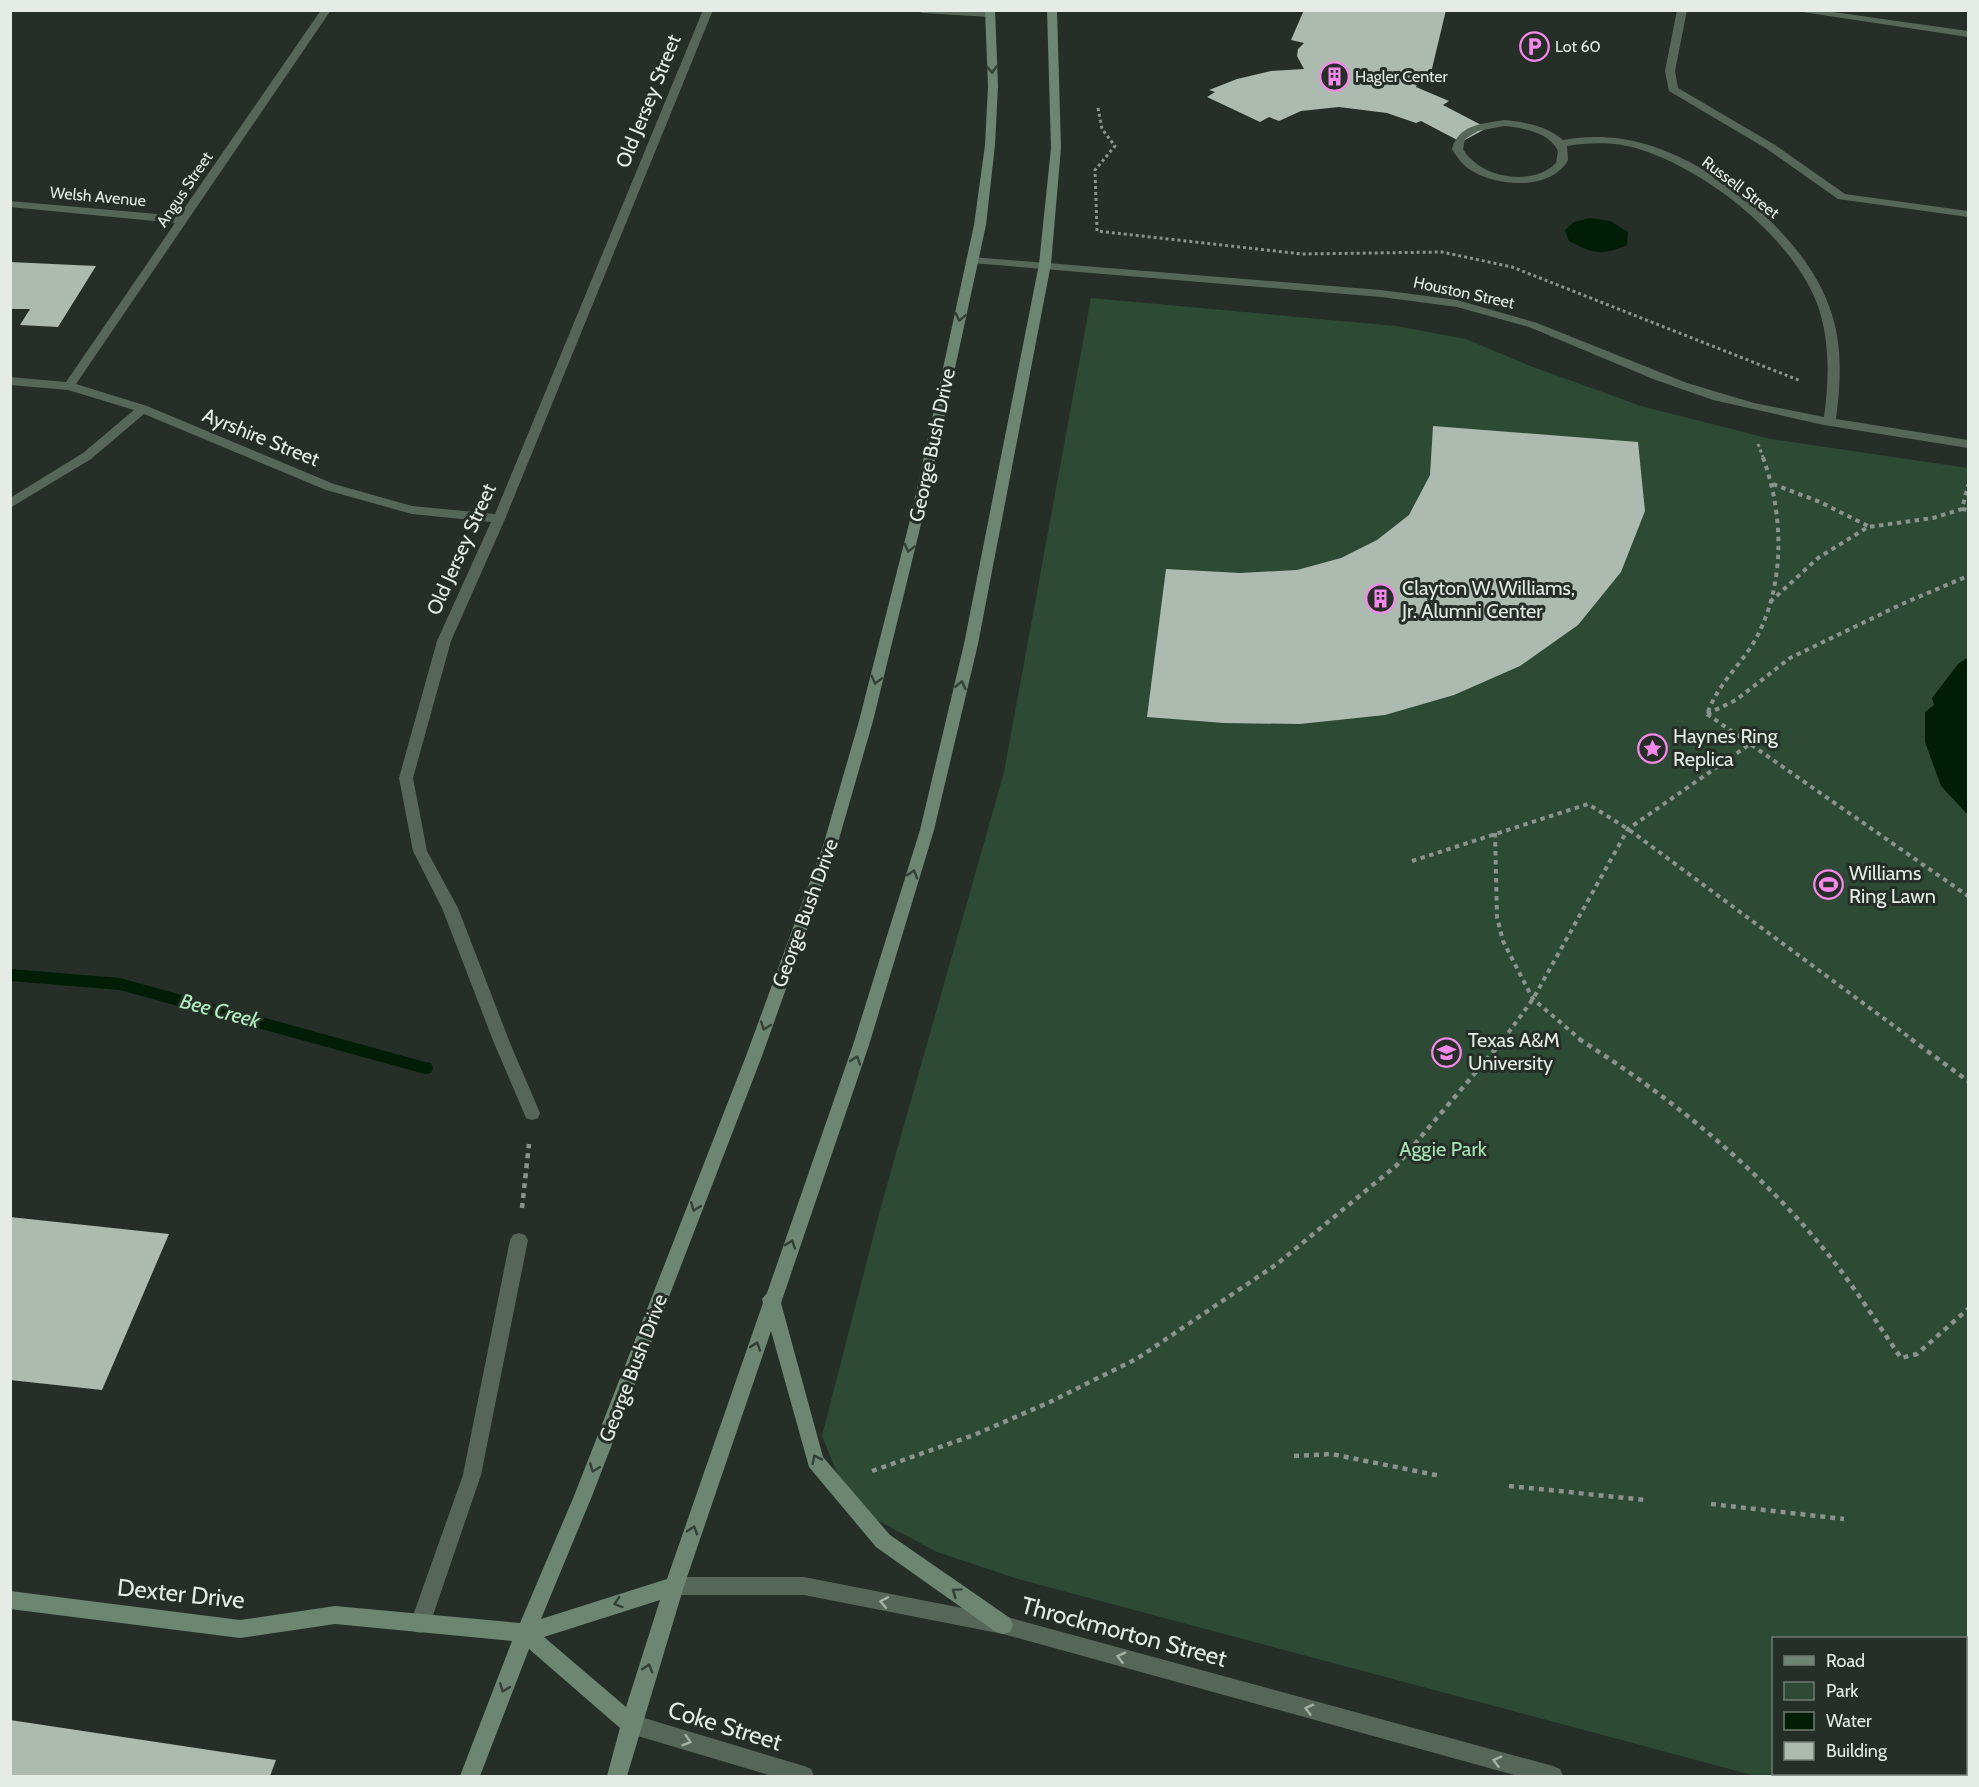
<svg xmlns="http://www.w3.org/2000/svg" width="1979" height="1787" font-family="Cabin,sans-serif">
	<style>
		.green { fill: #2d4a34; fill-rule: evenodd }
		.water { fill: #001d06 }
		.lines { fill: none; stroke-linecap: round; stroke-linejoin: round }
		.stream { fill: #001d06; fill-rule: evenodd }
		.building { fill: #adbab0 }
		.path-far2 { stroke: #8a938c; stroke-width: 3; stroke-dasharray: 3 3; stroke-linecap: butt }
		.path-far1 { stroke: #8a938c; stroke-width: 4; stroke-dasharray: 4.5 4.5; stroke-linecap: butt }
		.path { stroke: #8a938c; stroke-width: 4.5; stroke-dasharray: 5 5; stroke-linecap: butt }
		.lane { fill: #566659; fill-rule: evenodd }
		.street { fill: #566659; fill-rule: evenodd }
		.secondary { fill: #6d8672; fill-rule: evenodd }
		.oneway { stroke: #334036 }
		.oneway2 { stroke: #a5b0a7 }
		.labels { text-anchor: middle; stroke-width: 6; stroke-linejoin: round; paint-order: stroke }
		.far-poi-label { font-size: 16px; fill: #e5ece6; stroke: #252f27; text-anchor: start }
		.far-street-label { font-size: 16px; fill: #e5ece6; stroke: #252f27 }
		.street-label { font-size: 20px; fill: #e5ece6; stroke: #252f27 }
		.poi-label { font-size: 20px; fill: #e5ece6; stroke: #252f27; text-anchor: start }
		.park-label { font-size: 20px; fill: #a7e4b4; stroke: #252f27 }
		.water-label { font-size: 21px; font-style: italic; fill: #b2f0c0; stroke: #252f27 }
		.near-street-label { font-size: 24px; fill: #e5ece6; stroke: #252f27 }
	</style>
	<rect width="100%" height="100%" fill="#252f27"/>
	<path class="green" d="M1091 298 1396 326 1466 339 1533 367 1641 406 1771 439 1968 468V1776H1756L1018 1579 937 1552 877 1520 839 1477 822 1436 880 1210 1004 772ZM1774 1638H1966V1774H1774Z"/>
	<g class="water">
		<path d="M1590 218 1610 221 1628 232 1627 245C1602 256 1593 254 1569 241L1565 230 1574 222Z"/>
		<polygon points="1968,657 1968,815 1941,786 1925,742 1925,712 1934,705 1932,698 1958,664"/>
	</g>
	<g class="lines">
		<polygon class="stream" points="10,969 120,978 425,1062 431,1063 433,1068 431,1073 425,1074 120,990 10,981"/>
	</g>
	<g class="building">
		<polygon points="1304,10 1446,10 1430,77 1420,76 1416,87 1449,101 1443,105 1487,128 1461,142 1421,121 1416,123 1387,113 1339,107 1301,111 1279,121 1269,117 1260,122 1207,97 1215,92 1209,90 1237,79 1271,71 1304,69 1297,56 1298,49 1304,43 1291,40"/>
		<polygon points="10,262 96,266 58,327 20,325 30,309 10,309"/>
		<polygon points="1433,426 1638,442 1645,511 1621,572 1578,625 1520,666 1454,695 1385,715 1300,724 1224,723 1147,717 1166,569 1240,573 1297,570 1341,558 1377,540 1409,515 1430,475"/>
		<polygon points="10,1217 169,1234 102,1390 10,1380"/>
		<polygon points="10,1720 276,1760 270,1776 10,1776"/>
	</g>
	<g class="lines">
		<g class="path-far2">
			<polyline points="1098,108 1102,129 1115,146 1095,170 1097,231 1302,254 1442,252 1512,267 1801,381"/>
			<polyline points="1758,444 1763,457"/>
		</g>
		<g class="path-far1">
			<polyline points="1773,484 1820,502 1868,526"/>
			<polyline points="1962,509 1968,510"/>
			<polyline points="1770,602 1818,558 1868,527 1933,518 1962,509 1968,485"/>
			<path d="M1708 712C1717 687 1736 669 1751 647 1786 591 1785 515 1762 455"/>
			<polyline points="1707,714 1968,896"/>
			<polyline points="1707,714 1736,700 1790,658 1902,604 1968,576"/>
			<polyline points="1495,833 1497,917 1503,941 1533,999 1581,1040"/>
			<polyline points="1412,861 1588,804 1628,829 1913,1040"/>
			<polyline points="1503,1040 1533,999 1628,829 1750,744"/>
		</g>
		<g class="path">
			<path d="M1579 1039C1672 1098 1758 1168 1827 1253 1854 1286 1877 1323 1901 1358L1917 1354 1968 1309"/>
			<polyline points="1911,1039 1968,1081"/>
			<polyline points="522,1208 529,1144"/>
			<polyline points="1294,1456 1331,1454 1441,1476"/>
			<polyline points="872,1471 974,1435 1050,1402 1138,1358 1277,1264 1397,1165 1504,1039"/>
			<polyline points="1509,1486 1646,1500"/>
			<polyline points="1711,1504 1844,1519"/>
		</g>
		<g class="lane">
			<polygon points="1677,10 1687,10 1675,71 1678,88 1775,145 1845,194 1968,211 1968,217 1838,199 1767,149 1669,91 1665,71"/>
			<polygon points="1789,10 1819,10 1968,31 1968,37"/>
			<polygon points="406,773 413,778 427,851 458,908 510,1043 540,1113 538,1118 532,1120 526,1118 524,1113 494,1043 442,908 413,851 399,778"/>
			<polygon points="519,1233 525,1235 528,1240 481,1475 430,1624 427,1631 420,1633 413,1631 410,1624 463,1475 510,1240 513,1235"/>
		</g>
		<g class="street">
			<polygon points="321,10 331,10 76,384 147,406 334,484 412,506 495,514 703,10 713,10 505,519 451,641 413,778 406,783 399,778 437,641 491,522 412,514 326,490 144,414 91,459 10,508 10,498 83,453 134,410 68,390 10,385 10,377 66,382 175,223 10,207 10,201 179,216"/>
			<polygon points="917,10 980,10 995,14 990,17 922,13"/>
			<path d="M1504 120C1525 122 1547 126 1563 140 1590 135 1619 136 1645 144 1716 164 1804 236 1829 306 1843 342 1841 382 1836 419L1968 440V448L1824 425 1713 400 1653 379 1529 327 1457 307 1381 297 972 263 966 260 972 257 1381 290 1457 300 1537 323 1687 383 1754 403 1824 417C1829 381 1830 344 1819 309 1796 240 1707 170 1639 149 1617 142 1590 142 1567 146L1568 160C1552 190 1500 187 1474 172 1464 167 1458 159 1452 149 1459 124 1482 124 1504 120ZM1504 126C1523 128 1549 132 1558 151L1556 163C1531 188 1479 177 1463 149L1465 139 1478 131Z"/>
			<polygon points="674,1577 804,1577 1003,1616 1553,1766 1560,1769 1563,1776 1518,1776 1003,1634 804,1595 674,1595 667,1593 664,1586 667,1579"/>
			<polygon points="631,1714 804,1766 811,1769 814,1776 772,1776 631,1734 624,1731 621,1724 624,1717"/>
		</g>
		<path class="secondary" d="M985 10H995L998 86 995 145 986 225 923 516 873 721 837 846 762 1056 592 1496 541 1619 667 1579 763 1303 762 1299 767 1293 853 1045 920 830 964 644 1039 264 1051 148 1047 10H1057L1061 148 1051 264 978 644 934 830 869 1045 781 1303 823 1457 890 1535 1010 1618 1013 1625 1010 1632 1003 1634 996 1632 876 1547 809 1467 771 1331 684 1586 627 1776H607L620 1728 529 1649 480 1776H460L512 1641 335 1624 240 1638 10 1609V1591L240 1620 335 1606 520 1623 574 1496 746 1056 823 846 859 721 911 516 974 225 985 145 988 86ZM660 1600 626 1707 544 1637Z"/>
	</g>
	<defs><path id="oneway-chevron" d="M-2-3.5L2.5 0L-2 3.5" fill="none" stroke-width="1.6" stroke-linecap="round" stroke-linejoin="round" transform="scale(1.5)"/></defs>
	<g class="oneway">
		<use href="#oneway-chevron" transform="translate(992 69) rotate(88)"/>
		<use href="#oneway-chevron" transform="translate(960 317) rotate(102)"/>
		<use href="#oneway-chevron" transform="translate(909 548) rotate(104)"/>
		<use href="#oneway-chevron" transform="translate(876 680) rotate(104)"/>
		<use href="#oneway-chevron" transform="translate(961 685) rotate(-77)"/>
		<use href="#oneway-chevron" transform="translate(913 874) rotate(-73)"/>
		<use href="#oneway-chevron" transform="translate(765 1026) rotate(110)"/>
		<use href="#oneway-chevron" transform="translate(856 1060) rotate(-71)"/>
		<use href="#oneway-chevron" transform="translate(695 1207) rotate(111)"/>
		<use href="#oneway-chevron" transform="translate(791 1244) rotate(-71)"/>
		<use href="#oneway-chevron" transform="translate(756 1346) rotate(-71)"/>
		<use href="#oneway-chevron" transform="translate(816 1459) rotate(-116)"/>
		<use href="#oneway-chevron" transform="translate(594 1468) rotate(111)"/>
		<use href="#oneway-chevron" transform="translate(693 1530) rotate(-72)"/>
		<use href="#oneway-chevron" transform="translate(956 1592) rotate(-145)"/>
		<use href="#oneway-chevron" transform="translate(618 1603) rotate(162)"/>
		<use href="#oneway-chevron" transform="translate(648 1668) rotate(-73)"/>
		<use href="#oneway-chevron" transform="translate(504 1688) rotate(111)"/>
	</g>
	<g class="oneway2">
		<use href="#oneway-chevron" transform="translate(884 1602) rotate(-169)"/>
		<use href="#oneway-chevron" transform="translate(1121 1657) rotate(-165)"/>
		<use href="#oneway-chevron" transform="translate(1309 1709) rotate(-165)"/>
		<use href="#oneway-chevron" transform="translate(687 1741) rotate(17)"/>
		<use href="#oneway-chevron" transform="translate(1497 1761) rotate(-165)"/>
	</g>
	<defs>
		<symbol id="parking-ring" viewBox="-11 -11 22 22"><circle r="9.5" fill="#252f27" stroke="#f788eb" stroke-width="1.5"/><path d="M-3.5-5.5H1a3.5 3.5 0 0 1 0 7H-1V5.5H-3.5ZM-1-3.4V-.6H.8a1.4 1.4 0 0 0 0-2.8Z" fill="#f788eb"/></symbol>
		<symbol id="building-ring" viewBox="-11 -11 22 22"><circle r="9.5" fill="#252f27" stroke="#f788eb" stroke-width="1.5"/><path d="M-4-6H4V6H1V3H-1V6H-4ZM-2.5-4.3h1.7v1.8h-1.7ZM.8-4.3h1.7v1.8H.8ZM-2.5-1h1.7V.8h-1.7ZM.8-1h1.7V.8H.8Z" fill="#f788eb"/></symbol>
		<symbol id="sight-ring" viewBox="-11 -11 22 22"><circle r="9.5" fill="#252f27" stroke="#f788eb" stroke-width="1.5"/><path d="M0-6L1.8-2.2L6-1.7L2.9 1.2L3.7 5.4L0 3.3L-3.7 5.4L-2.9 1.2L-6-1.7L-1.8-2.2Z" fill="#f788eb"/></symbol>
		<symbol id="stadium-ring" viewBox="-11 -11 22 22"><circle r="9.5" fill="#252f27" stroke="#f788eb" stroke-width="1.5"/><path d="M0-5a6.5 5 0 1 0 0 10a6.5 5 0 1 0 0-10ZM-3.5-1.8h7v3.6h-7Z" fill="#f788eb"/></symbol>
		<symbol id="university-ring" viewBox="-11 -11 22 22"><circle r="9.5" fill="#252f27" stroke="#f788eb" stroke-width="1.5"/><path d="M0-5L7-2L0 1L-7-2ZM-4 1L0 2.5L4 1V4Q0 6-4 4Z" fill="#f788eb"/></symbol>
	</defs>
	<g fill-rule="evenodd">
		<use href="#parking-ring" x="1518" y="30" width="33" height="33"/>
		<use href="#building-ring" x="1318" y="60" width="33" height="33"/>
		<use href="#building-ring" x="1364" y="582" width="33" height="33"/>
		<use href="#sight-ring" x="1636" y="732" width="33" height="33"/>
		<use href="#stadium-ring" x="1812" y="868" width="33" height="33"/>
		<use href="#university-ring" x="1430" y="1036" width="33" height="33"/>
	</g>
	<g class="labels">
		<g class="far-poi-label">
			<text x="1555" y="52">Lot 60</text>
			<text x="1355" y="82">Hagler Center</text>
		</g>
		<g class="far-street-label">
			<text transform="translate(1741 187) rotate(37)" y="6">Russell Street</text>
			<text transform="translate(184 189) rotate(-56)" y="6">Angus Street</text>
			<text transform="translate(98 196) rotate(5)" y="6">Welsh Avenue</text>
			<text transform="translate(1464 292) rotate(12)" y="6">Houston Street</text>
		</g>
		<g class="street-label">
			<text transform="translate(648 101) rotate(-68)" y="7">Old Jersey Street</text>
			<text transform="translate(261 437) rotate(22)" y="7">Ayrshire Street</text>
			<text transform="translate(932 445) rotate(-78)" y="7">George Bush Drive</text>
			<text transform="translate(461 549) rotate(-66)" y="7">Old Jersey Street</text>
			<text transform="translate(805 913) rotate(-70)" y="7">George Bush Drive</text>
			<text transform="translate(633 1368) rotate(-69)" y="7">George Bush Drive</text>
		</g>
		<g class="poi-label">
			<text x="1402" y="595">Clayton W. Williams,<tspan x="1402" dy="23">Jr. Alumni Center</tspan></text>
			<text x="1673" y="743">Haynes Ring<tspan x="1673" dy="23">Replica</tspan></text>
			<text x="1849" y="880">Williams<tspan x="1849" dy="23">Ring Lawn</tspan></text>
			<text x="1468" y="1047">Texas A&amp;M<tspan x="1468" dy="23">University</tspan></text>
		</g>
		<g class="park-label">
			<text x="1443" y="1156">Aggie Park</text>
		</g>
		<g class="water-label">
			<text transform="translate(220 1011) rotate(15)" y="7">Bee Creek</text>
		</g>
		<g class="near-street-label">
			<text transform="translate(181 1594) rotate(6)" y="8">Dexter Drive</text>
			<text transform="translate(1124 1632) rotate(15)" y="8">Throckmorton Street</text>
			<text transform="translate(725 1726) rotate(17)" y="8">Coke Street</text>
		</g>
	</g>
	<rect width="1979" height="1787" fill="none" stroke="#e5ece6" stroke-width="24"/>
	<rect x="1772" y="1637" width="195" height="138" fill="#252f27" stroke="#727b73" stroke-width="1.5"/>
	<rect x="1784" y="1656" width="30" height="9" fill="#6d8672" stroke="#727b73" stroke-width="1.5"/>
	<text x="1826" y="1667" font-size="18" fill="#e5ece6">Road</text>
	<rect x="1784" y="1682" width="30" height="18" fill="#2d4a34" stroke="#727b73" stroke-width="1.5"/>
	<text x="1826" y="1697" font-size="18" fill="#e5ece6">Park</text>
	<rect x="1784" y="1712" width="30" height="18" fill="#001d06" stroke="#727b73" stroke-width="1.5"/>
	<text x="1826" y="1727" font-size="18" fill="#e5ece6">Water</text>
	<rect x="1784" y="1742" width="30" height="18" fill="#adbab0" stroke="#727b73" stroke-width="1.5"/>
	<text x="1826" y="1757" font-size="18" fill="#e5ece6">Building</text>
</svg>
